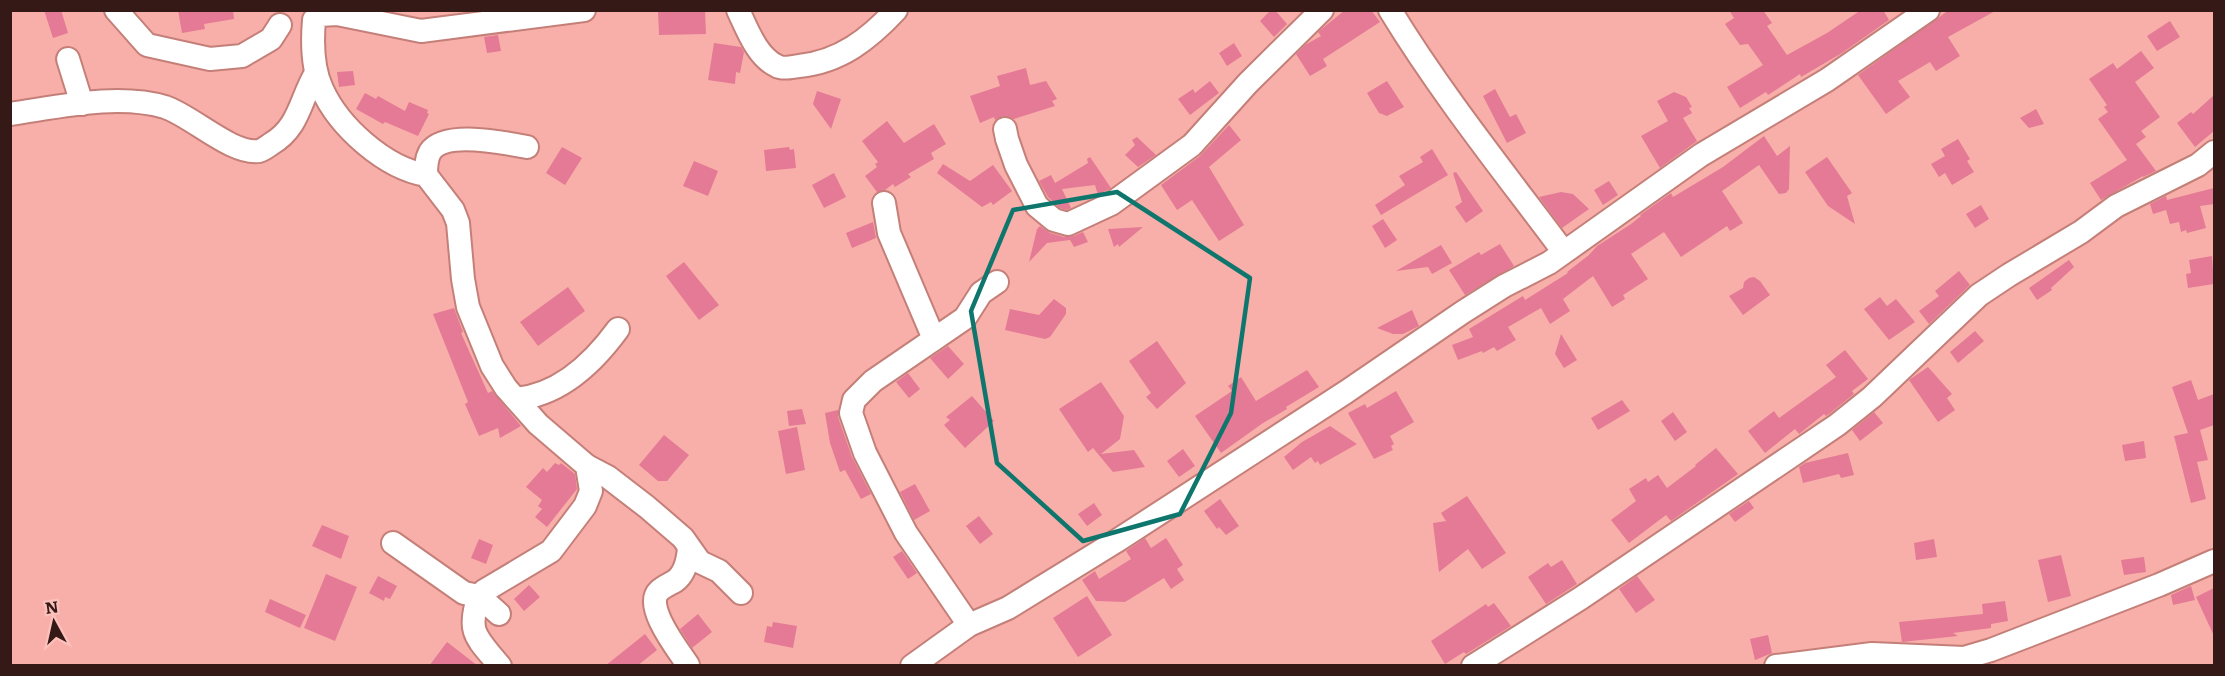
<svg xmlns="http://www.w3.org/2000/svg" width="2225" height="676" font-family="Literata,serif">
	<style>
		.building { fill: #e47a95 }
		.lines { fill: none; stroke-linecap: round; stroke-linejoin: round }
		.minor-casing { stroke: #c47f79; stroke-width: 26 }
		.minor { stroke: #fff; stroke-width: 22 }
		.marked { fill: none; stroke: #0f766e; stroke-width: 4.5; stroke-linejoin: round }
	</style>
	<rect width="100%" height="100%" fill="#f9afa9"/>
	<g class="building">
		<polygon points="44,10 61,10 68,33 53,38"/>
		<polygon points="178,10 233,10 234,19 204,24 205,29 182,33"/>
		<polygon points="658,10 705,10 706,34 659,35"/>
		<polygon points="1271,10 1275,10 1287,24 1274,37 1260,21"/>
		<polygon points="1345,10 1371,10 1380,22 1323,59 1327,66 1310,76 1296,54 1305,45 1321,36 1318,32"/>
		<polygon points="1729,10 1763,10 1772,23 1767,26 1787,55 1827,33 1861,10 1883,10 1889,20 1842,53 1801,77 1800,74 1768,95 1766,92 1740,108 1727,87 1763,65 1748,44 1740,45 1725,24 1734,18"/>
		<polygon points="1949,10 1997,10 1948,37 1960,56 1936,71 1930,62 1898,81 1910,97 1886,114 1858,75"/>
		<polygon points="2170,21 2180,37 2157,51 2147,36"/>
		<polygon points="498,35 501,51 487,53 484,37"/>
		<polygon points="714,43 741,47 744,52 740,73 736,72 735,84 708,80"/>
		<polygon points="1234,43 1242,56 1227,66 1219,53"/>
		<polygon points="2141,51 2154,68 2135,82 2160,117 2141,131 2146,137 2136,144 2156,171 2143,177 2143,176 2101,200 2090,183 2127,160 2098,119 2108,112 2104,107 2107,105 2089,79 2113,63 2117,69"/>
		<polygon points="1026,68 1030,85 1046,81 1057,99 1052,101 1055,106 1014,119 1003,116 995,120 994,117 980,123 970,96 1000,86 997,76"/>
		<polygon points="353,71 355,85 339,87 337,72"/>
		<polygon points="1210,81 1219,93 1190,115 1178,99 1193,89 1195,93"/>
		<polygon points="1387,81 1404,107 1387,116 1379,113 1367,93"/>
		<polygon points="1495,89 1510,117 1516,114 1526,133 1507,143 1483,96"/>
		<polygon points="817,91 841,99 831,129 813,104"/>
		<polygon points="1674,92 1686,97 1692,107 1689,108 1692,113 1683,118 1697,141 1660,168 1641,136 1668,121 1657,101"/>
		<polygon points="365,93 376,99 378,96 405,111 409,102 428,110 427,113 429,114 418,136 385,122 383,124 356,109"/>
		<polygon points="2214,95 2214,131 2195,147 2177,123 2191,112 2193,114"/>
		<polygon points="2036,109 2044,124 2029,128 2020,118"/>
		<polygon points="887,121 904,143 934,124 946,144 931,153 934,159 908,174 911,177 895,187 893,184 885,190 877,192 865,176 877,167 875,164 878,162 862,141"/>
		<polygon points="1229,125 1241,140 1209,167 1244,225 1219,241 1192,200 1177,210 1161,185 1200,156"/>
		<polygon points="1764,136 1777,156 1790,146 1789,189 1786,193 1779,194 1759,165 1722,191 1743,223 1730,231 1727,226 1681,257 1664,232 1631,254 1648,279 1623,295 1625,299 1612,307 1593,276 1563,299 1570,311 1550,324 1541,308 1508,327 1516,340 1497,351 1494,347 1483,353 1482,351 1458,360 1452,345 1473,337 1469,329 1523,296 1525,300 1568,273 1567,272 1589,255 1597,246 1631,224 1641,216 1640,215 1671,193 1673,197 1723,167"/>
		<polygon points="1137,137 1156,155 1138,167 1125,155 1135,145 1132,140"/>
		<polygon points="1958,139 1970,159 1967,161 1974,172 1952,185 1945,173 1939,177 1931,164 1945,156 1941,149"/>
		<polygon points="562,147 582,158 565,185 546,173"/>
		<polygon points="789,147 790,150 794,149 796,168 766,171 764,150"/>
		<polygon points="1432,149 1448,175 1381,215 1375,205 1405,185 1399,176 1423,162 1420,157"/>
		<polygon points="1090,157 1111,188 1098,195 1095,185 1062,189 1071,208 1067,210 1060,208 1048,197 1039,181 1051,175 1055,183 1088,163 1087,159"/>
		<polygon points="1827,157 1852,193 1847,196 1855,224 1828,206 1805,172"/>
		<polygon points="694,161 718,171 708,196 683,186"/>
		<polygon points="943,164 970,181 993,165 1012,191 993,205 991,202 982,207 937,173"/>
		<polygon points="1456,172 1483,211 1466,223 1455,207 1462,202 1453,173"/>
		<polygon points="834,173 846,197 824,208 812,185"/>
		<polygon points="1609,181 1618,195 1603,205 1594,190"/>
		<polygon points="2214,188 2214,204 2200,206 2206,228 2187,233 2186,230 2181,232 2179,222 2170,224 2166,210 2153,214 2150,204 2166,196 2167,200"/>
		<polygon points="1561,192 1573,194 1589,209 1562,228 1539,197"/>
		<polygon points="1981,205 1989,219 1975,228 1966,214"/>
		<polygon points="1383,219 1397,240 1385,248 1372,226"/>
		<polygon points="873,222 876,238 852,248 846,233"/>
		<polygon points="1040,226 1050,233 1064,237 1074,236 1083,232 1088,242 1074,247 1070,240 1047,243 1029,262 1037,229"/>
		<polygon points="1143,227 1119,247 1118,244 1114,247 1108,229"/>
		<polygon points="1500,244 1514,266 1465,295 1449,270 1479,252 1481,255"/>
		<polygon points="1441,245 1452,263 1432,274 1428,267 1396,271"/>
		<polygon points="2212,256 2214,284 2188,288 2186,274 2191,273 2189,260"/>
		<polygon points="2069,260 2074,267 2051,288 2052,290 2037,300 2029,288"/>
		<polygon points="684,262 719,305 699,320 666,276"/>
		<polygon points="1959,271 1970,285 1929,324 1919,311 1939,296 1935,291"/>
		<polygon points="1754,277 1760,281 1770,295 1743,315 1729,296 1743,288 1744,282 1749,278"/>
		<polygon points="568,287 585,311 538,346 520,322"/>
		<polygon points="1880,297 1887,306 1896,299 1915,322 1889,340 1864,309"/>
		<polygon points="1054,299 1066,308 1066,314 1050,337 1045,339 1005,330 1010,309 1039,315"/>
		<polygon points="454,308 463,332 461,333 488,393 492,391 521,426 500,438 498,428 479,436 465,404 468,402 433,314"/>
		<polygon points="1412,310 1419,326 1403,334 1393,334 1377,328"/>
		<polygon points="1975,331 1984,341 1958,363 1950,352"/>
		<polygon points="1561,334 1577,360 1564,368 1555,354"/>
		<polygon points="1157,341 1186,383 1157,409 1146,397 1151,393 1129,361"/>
		<polygon points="948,346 964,364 948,379 930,358"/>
		<polygon points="1845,350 1868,379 1852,391 1854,394 1829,414 1826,416 1824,414 1799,434 1795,429 1765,453 1748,431 1774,411 1779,418 1836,377 1826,365"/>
		<polygon points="1928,367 1952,394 1947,398 1955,410 1938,422 1909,380"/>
		<polygon points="1307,370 1319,387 1286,407 1287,409 1263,423 1221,453 1195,416 1232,391 1228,386 1241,377 1256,401"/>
		<polygon points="908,373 920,389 909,398 896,382"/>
		<polygon points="2191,380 2198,400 2214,394 2214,425 2200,430 2208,460 2197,462 2206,499 2191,503 2174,436 2188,433 2172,387"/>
		<polygon points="1101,382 1124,416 1120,439 1101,454 1134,450 1145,467 1113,472 1093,448 1088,452 1059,409"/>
		<polygon points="1396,391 1414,422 1390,436 1394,444 1391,446 1393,450 1374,459 1348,413 1365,404 1367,408"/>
		<polygon points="972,396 994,421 965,448 944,425 950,420 946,417"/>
		<polygon points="1622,400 1630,411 1598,430 1591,418"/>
		<polygon points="802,409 806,424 789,426 787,411"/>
		<polygon points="838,410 838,417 852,457 871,494 861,499 845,470 840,472 830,443 825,413"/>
		<polygon points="1673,412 1687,432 1675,441 1661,421"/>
		<polygon points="1874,412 1883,423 1860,441 1852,430"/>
		<polygon points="1330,426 1357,444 1320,465 1318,461 1315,463 1311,457 1293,470 1284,457 1302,442"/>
		<polygon points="797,427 805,470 786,474 778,431"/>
		<polygon points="664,435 689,455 667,481 658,481 639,465"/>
		<polygon points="2144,441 2146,458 2125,461 2122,445"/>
		<polygon points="1716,448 1738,474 1671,521 1666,515 1629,543 1611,520 1636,501 1629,489 1646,478 1648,482 1658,475 1667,488 1696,466 1695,465"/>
		<polygon points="1183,449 1195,466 1179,477 1167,461"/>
		<polygon points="1848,453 1854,475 1841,478 1839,474 1803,483 1799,467 1805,463"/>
		<polygon points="555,463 559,465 561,463 575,474 577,489 547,527 535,517 542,509 538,506 542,500 526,487 543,468 547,472"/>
		<polygon points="915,484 930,511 914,520 900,492"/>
		<polygon points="1467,496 1506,553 1482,569 1468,549 1439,572 1433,523 1446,521 1441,513"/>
		<polygon points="1220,499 1239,526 1226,535 1219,527 1217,529 1204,511"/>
		<polygon points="1749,501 1754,508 1735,522 1729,514"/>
		<polygon points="1094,503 1102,515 1087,526 1078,514"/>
		<polygon points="979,516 993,534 980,544 966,526"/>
		<polygon points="322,525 349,536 341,559 312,546"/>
		<polygon points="1145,538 1151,548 1166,538 1183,565 1177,569 1184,580 1171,589 1164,578 1125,602 1096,601 1082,580 1095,571 1099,579 1131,559 1126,551"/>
		<polygon points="479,539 493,545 486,564 471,558"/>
		<polygon points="1934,539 1937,557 1916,560 1914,543"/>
		<polygon points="902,551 917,573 908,579 893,557"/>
		<polygon points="2061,555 2071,596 2048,602 2038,560"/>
		<polygon points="2144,557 2146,572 2124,575 2121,560"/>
		<polygon points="1562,560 1577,584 1546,604 1528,577 1548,563 1551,567"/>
		<polygon points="326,574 357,587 335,641 304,628"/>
		<polygon points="378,576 397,586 390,599 385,597 384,601 369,593"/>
		<polygon points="1637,576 1655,600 1636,613 1619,589"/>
		<polygon points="529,585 540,597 524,611 514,599"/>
		<polygon points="2191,586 2195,600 2173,605 2171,595"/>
		<polygon points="2214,588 2214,636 2196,597"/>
		<polygon points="1087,596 1112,635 1078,657 1053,618"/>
		<polygon points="270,599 306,615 300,628 265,612"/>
		<polygon points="2005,601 2008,621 1991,624 1991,628 1953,633 1958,636 1902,642 1899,622 1983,614 1982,604"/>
		<polygon points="1494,603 1511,626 1466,654 1464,652 1445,664 1431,641 1486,604 1488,607"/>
		<polygon points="698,614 712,632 692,648 680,629"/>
		<polygon points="773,622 797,626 793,648 764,642 767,626 772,627"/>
		<polygon points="645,634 657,650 637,666 605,666"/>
		<polygon points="1768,635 1772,653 1755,660 1750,639"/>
		<polygon points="447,642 478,666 429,666"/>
	</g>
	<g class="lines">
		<defs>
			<g id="minor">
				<polyline points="116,10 147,45 210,59 242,56 271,39 280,25"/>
				<path d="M738 10C747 29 757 57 777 66 782 69 793 67 799 66 840 62 869 39 896 10"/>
				<path d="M1390 10C1442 95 1504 172 1563 251"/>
				<polyline points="68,59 82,104"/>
				<path d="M10 114C59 107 117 93 165 107 192 116 232 155 259 151 263 150 268 146 271 144 300 127 300 99 316 73"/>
				<polyline points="1005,129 1007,139 1016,165 1037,206 1054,220 1068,224 1111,204 1192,145 1248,83 1322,10"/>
				<path d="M426 175C426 167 426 159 430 152 444 130 506 143 527 147"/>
				<polyline points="884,203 889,233 934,339"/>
				<path d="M516 399C560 395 594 362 618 329"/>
				<polyline points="587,466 608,477 647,507 683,538 700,562 719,571 741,593"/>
				<path d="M393 543 464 593 479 596 484 591 551 551 585 506 591 491 587 466 538 424 506 388 492 366 468 307 463 279 458 223 453 210 426 175C385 168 339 127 322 89 312 68 312 43 314 20L320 15 337 14 421 31 584 10"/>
				<path d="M499 614 479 596C466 633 477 638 500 666"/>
				<polyline points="969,625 906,533 865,453 851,413 854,400 873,381 965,318 981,293 997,282"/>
				<path d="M688 665C679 651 643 606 659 591 663 587 670 584 675 581 685 574 688 559 689 548"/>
				<polyline points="912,666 969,625 1008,608 1115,542 1346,392 1463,312 1504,286 1549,263 1701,155 1827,80 1928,10"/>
				<polyline points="1473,666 1581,598 1837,425 1872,397 1979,295 2009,275 2081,232 2116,206 2198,165 2214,152"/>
				<polyline points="1776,666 1872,654 1964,658 1991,650 2159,585 2214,561"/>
			</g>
		</defs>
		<use href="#minor" class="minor-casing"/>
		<use href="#minor" class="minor"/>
	</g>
	<path class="marked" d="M1117 192 1250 278 1231 413 1180 514 1083 541 997 463 971 311 1013 210Z"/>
	<rect width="2225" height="676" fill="none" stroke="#341917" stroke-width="24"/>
	<g transform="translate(54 622) rotate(352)" stroke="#fdc1bb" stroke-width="4.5" paint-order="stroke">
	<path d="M0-4.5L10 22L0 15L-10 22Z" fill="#341917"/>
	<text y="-9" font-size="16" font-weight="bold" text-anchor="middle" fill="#341917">N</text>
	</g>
</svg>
